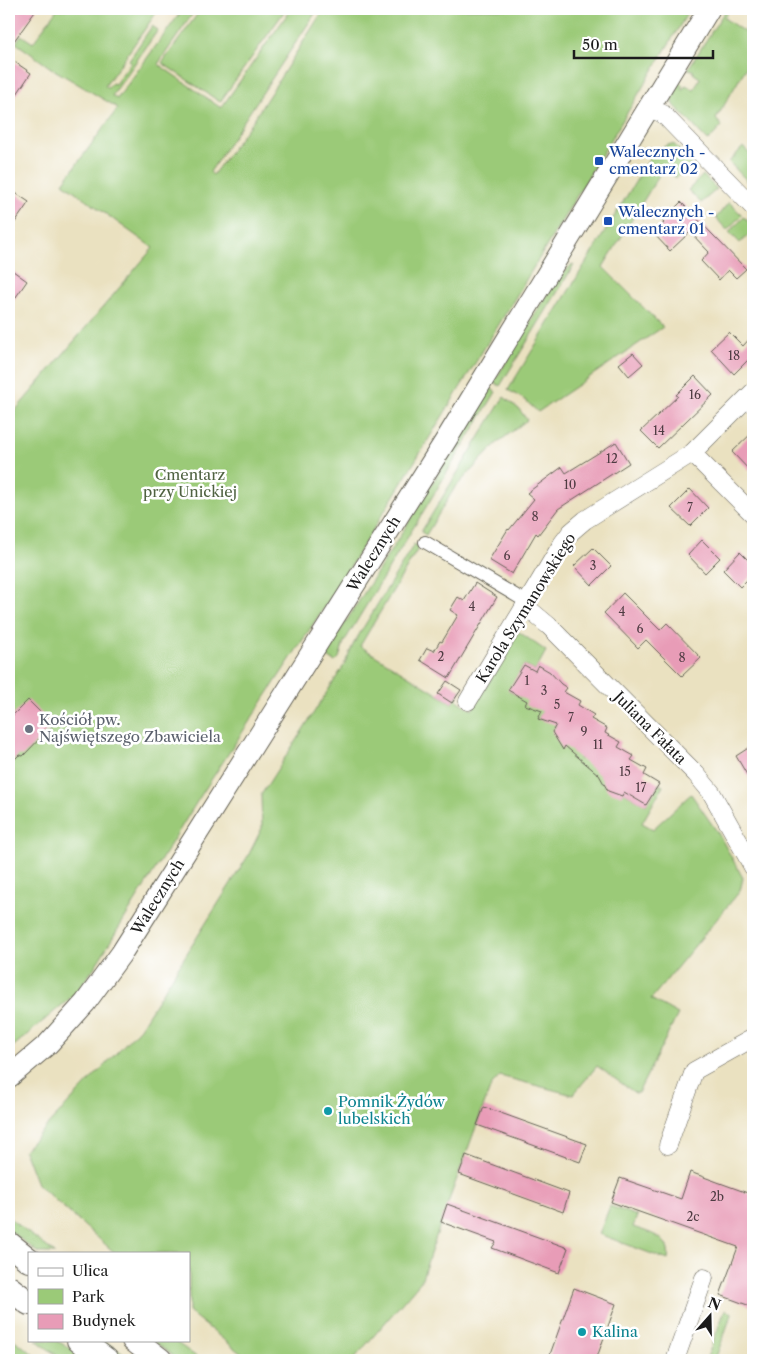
<svg xmlns="http://www.w3.org/2000/svg" width="762" height="1369" font-family="'Libre Caslon Text',serif">
	<style>
		.green { fill: #9bca78; stroke: #5c734a }
		.building { fill: #e89cb7 }
		.lines { fill: none; stroke-linecap: round; stroke-linejoin: round }
		.pedestrian-casing { stroke: #646155; stroke-width: 14 }
		.minor-casing { stroke: #646155; stroke-width: 19 }
		.tertiary-casing { stroke: #646155; stroke-width: 23 }
		.secondary-casing { stroke: #646155; stroke-width: 26 }
		.pedestrian { stroke: #fff; stroke-width: 12 }
		.minor { stroke: #fff; stroke-width: 18 }
		.tertiary { stroke: #fff; stroke-width: 21 }
		.secondary { stroke: #fff; stroke-width: 24 }
		.transit-dot { fill: #1a4fb4; stroke: #fff; stroke-width: 2 }
		.worship-dot { fill: #6b7280; stroke: #fff; stroke-width: 2 }
		.culture-dot { fill: #0f9aa8; stroke: #fff; stroke-width: 2 }
		.labels { text-anchor: middle; stroke-width: 5; stroke-linejoin: round; paint-order: stroke }
		.number-label { font-size: 12px; fill: #4f3c43 }
		.transit-label { font-size: 15px; fill: #164399; stroke: #fff; text-anchor: start }
		.park-label { font-size: 15px; fill: #4f6241; stroke: #fff }
		.street-label { font-size: 15px; fill: #1c1c1c; stroke: #fff }
		.worship-label { font-size: 15px; fill: #5b616d; stroke: #fff; text-anchor: start }
		.culture-label { font-size: 15px; fill: #0d838f; stroke: #fff; text-anchor: start }
	</style>
	<rect width="100%" height="100%" fill="#fff"/>
	<filter id="ink" filterUnits="userSpaceOnUse"><feTurbulence type="fractalNoise" baseFrequency=".02" numOctaves="2"/><feDisplacementMap in="SourceGraphic" scale="10" xChannelSelector="R" yChannelSelector="G"/><feConvolveMatrix kernelMatrix="1 2 1 2 8 2 1 2 1" color-interpolation-filters="sRGB"/></filter>
	<filter id="wash" filterUnits="userSpaceOnUse"><feTurbulence type="fractalNoise" baseFrequency=".0096" numOctaves="4" result="noise"/><feDisplacementMap in="SourceGraphic" scale="20" xChannelSelector="R" yChannelSelector="G"/><feGaussianBlur stdDeviation="1.12" result="paint"/><feColorMatrix in="noise" values="0 0 0 0 0 0 0 0 0 0 0 0 0 0 0 0 0 1.4 0 .05"/><feComposite in="paint" operator="in"/></filter>
	<g filter="url(#wash)">
		<rect width="100%" height="100%" fill="#eae1c0"/>
		<g class="green">
			<polygon points="57,9 159,9 105,86 108,88 112,83 115,84 131,62 129,60 152,26 158,30 112,96 117,99 183,9 196,9 158,64 221,108 291,9 318,9 210,172 213,175 254,119 324,9 690,9 509,308 342,580 198,800 94,968 74,995 9,1050 9,418 153,248 63,183 118,108 51,68 16,43 21,35 33,43"/>
			<polygon points="201,9 286,9 220,102 162,63"/>
			<polygon points="726,9 729,9 724,18 753,38 753,56 716,119 722,126 708,141 674,105 672,99 680,82 683,85 681,88 683,89 686,85 694,90 700,78 694,74 693,70 688,69"/>
			<polygon points="671,144 675,145 692,163 676,178 664,167 603,267 663,327 538,412 525,400 508,390 653,153 665,146"/>
			<polygon points="743,147 753,157 753,187 729,162"/>
			<polygon points="703,175 717,189 701,203 688,190"/>
			<polygon points="729,202 742,215 727,230 716,218"/>
			<polygon points="744,217 753,227 753,231 740,243 729,232"/>
			<polygon points="572,264 574,265 500,386 494,382 552,286"/>
			<polygon points="490,388 496,392 344,642 339,658 335,662 325,655 400,536"/>
			<polygon points="504,397 519,409 527,420 496,444 454,489 426,535 421,532"/>
			<polygon points="414,544 419,547 360,646 452,703 461,690 456,699 472,710 519,632 546,651 535,671 524,665 509,691 521,697 524,693 543,710 538,719 556,723 555,727 583,751 579,760 584,752 621,796 624,792 646,805 659,784 663,786 642,823 653,829 691,794 718,833 743,878 740,891 651,999 678,1014 638,1093 635,1093 597,1066 573,1095 500,1076 491,1086 441,1222 421,1281 353,1360 249,1360 189,1312 189,1253 115,1253 37,1184 24,1150 140,1028 248,856 262,828 261,795 343,667 354,643"/>
			<path d="M610 1206 637 1216 633 1227C650 1233 672 1237 668 1260L599 1234Z"/>
			<polygon points="9,1218 55,1253 38,1253 9,1230"/>
			<polygon points="725,1310 732,1313 715,1360 706,1360"/>
			<polygon points="9,1336 41,1360 9,1360"/>
			<polygon points="36,1340 55,1340 70,1348 86,1360 63,1360"/>
			<polygon points="95,1340 102,1340 133,1360 122,1360"/>
			<polygon points="152,1340 173,1340 201,1360 178,1360"/>
		</g>
		<g id="blocks">
			<g class="building">
				<polygon points="9,9 37,9 9,48"/>
				<polygon points="9,58 31,73 9,106"/>
				<polygon points="14,192 29,202 9,231 9,199"/>
				<polygon points="681,202 746,269 736,278 728,270 719,280 701,261 709,252 690,232 670,251 653,233 664,223 662,221"/>
				<polygon points="9,268 27,281 9,307"/>
				<polygon points="729,332 743,346 753,335 753,355 734,374 711,349"/>
				<polygon points="633,353 643,364 629,376 619,364"/>
				<polygon points="695,376 713,395 658,448 641,431 678,396 676,395"/>
				<polygon points="753,432 753,474 732,452"/>
				<polygon points="616,442 629,463 558,509 538,535 536,533 512,574 489,560 508,529 509,530 534,499 527,493 562,467 566,473"/>
				<polygon points="690,489 708,508 690,526 671,508"/>
				<polygon points="702,540 720,558 705,573 688,555"/>
				<polygon points="593,548 611,566 592,585 574,566"/>
				<polygon points="740,552 753,565 753,574 740,587 723,570"/>
				<polygon points="475,583 497,597 449,678 420,660 427,648 434,651 440,641 442,642 458,615 450,610 458,597 464,601"/>
				<polygon points="623,593 660,630 667,623 701,658 682,676 646,640 638,648 604,613"/>
				<polygon points="524,665 535,671 538,665 550,672 561,684 567,688 564,692 580,701 578,705 594,715 591,719 607,728 605,733 621,742 618,747 634,756 631,760 647,769 644,775 659,784 646,805 624,792 622,796 608,791 599,775 565,746 563,750 552,732 556,725 538,719 542,711 525,705 527,701 508,690"/>
				<polygon points="447,681 461,690 452,703 438,694"/>
				<polygon points="28,700 53,725 23,756 19,755 9,765 9,719"/>
				<polygon points="753,745 753,785 736,756"/>
				<polygon points="484,1107 587,1144 580,1162 477,1125"/>
				<polygon points="466,1155 569,1193 563,1212 459,1174"/>
				<polygon points="690,1172 753,1195 753,1307 720,1295 738,1247 611,1202 620,1178 681,1199"/>
				<polygon points="447,1204 568,1248 559,1273 492,1248 496,1242 441,1222"/>
				<polygon points="574,1288 616,1304 596,1360 548,1360"/>
			</g>
		</g>
	</g>
	<g filter="url(#ink)">
		<use href="#blocks" fill-opacity="0" stroke="#646155" stroke-width="1"/>
		<g class="lines">
			<defs>
				<polyline id="pedestrian" points="425,542 520,598"/>
				<g id="minor">
					<polyline points="648,107 663,114 753,207"/>
					<polyline points="692,453 753,514"/>
					<polyline points="525,606 549,626 696,774 711,792 753,867"/>
					<polyline points="468,701 562,544 571,532 585,520 692,453 753,392"/>
					<polyline points="668,1145 694,1071 753,1038"/>
					<polyline points="675,1360 704,1278"/>
				</g>
				<polyline id="tertiary" points="9,1077 48,1044 85,1003 121,954 446,440 709,9"/>
				<g id="secondary">
					<polyline points="9,1244 29,1260"/>
					<polyline points="9,1288 29,1303"/>
					<polyline points="79,1340 106,1360"/>
					<polyline points="134,1340 160,1360"/>
				</g>
			</defs>
			<use href="#pedestrian" class="pedestrian-casing"/>
			<use href="#minor" class="minor-casing"/>
			<use href="#tertiary" class="tertiary-casing"/>
			<use href="#secondary" class="secondary-casing"/>
			<use href="#pedestrian" class="pedestrian"/>
			<use href="#minor" class="minor"/>
			<use href="#tertiary" class="tertiary"/>
			<use href="#secondary" class="secondary"/>
		</g>
	</g>
	<g class="transit-dot">
		<rect x="594" y="156" width="10" height="10" rx="2.5"/>
		<rect x="603" y="216" width="10" height="10" rx="2.5"/>
	</g>
	<circle class="worship-dot" cx="29" cy="729" r="5"/>
	<g class="culture-dot">
		<circle cx="328" cy="1111" r="5"/>
		<circle cx="582" cy="1332" r="5"/>
	</g>
	<g class="labels">
		<g class="number-label">
			<text x="734" y="360">18</text>
			<text x="695" y="399">16</text>
			<text x="659" y="435">14</text>
			<text x="612" y="463">12</text>
			<text x="570" y="489">10</text>
			<text x="690" y="512">7</text>
			<text x="535" y="521">8</text>
			<text x="507" y="560">6</text>
			<text x="593" y="570">3</text>
			<text x="472" y="611">4</text>
			<text x="622" y="616">4</text>
			<text x="640" y="633">6</text>
			<text x="441" y="661">2</text>
			<text x="682" y="662">8</text>
			<text x="527" y="685">1</text>
			<text x="544" y="695">3</text>
			<text x="557" y="709">5</text>
			<text x="571" y="722">7</text>
			<text x="584" y="736">9</text>
			<text x="598" y="749">11</text>
			<text x="625" y="776">15</text>
			<text x="641" y="792">17</text>
			<text x="717" y="1201">2b</text>
			<text x="693" y="1221">2c</text>
		</g>
		<g class="transit-label">
			<text x="609" y="157">Walecznych -<tspan x="609" dy="17">cmentarz 02</tspan></text>
			<text x="618" y="217">Walecznych -<tspan x="618" dy="17">cmentarz 01</tspan></text>
		</g>
		<g class="park-label">
			<text x="190" y="480">Cmentarz<tspan x="190" dy="17">przy Unickiej</tspan></text>
		</g>
		<g class="street-label">
			<text transform="translate(374 554) rotate(-58)" y="5">Walecznych</text>
			<text transform="translate(526 608) rotate(-58)" y="5">Karola Szymanowskiego</text>
			<text transform="translate(650 728) rotate(45)" y="5">Juliana Fałata</text>
			<text transform="translate(158 897) rotate(-58)" y="5">Walecznych</text>
		</g>
		<g class="worship-label">
			<text x="39" y="725">Kościół pw.<tspan x="39" dy="17">Najświętszego Zbawiciela</tspan></text>
		</g>
		<g class="culture-label">
			<text x="338" y="1107">Pomnik Żydów<tspan x="338" dy="17">lubelskich</tspan></text>
			<text x="592" y="1337">Kalina</text>
		</g>
	</g>
	<rect width="762" height="1369" fill="none" stroke="#fff" stroke-width="30"/>
	<rect x="28" y="1252" width="162" height="90" fill="#ffffff" stroke="#a4a4a4"/>
	<rect x="38" y="1268" width="25" height="8" fill="#ffffff" stroke="#a4a4a4"/>
	<text x="72" y="1276" font-size="15" fill="#1c1c1c">Ulica</text>
	<rect x="38" y="1289" width="25" height="15" fill="#9bca78" stroke="#a4a4a4"/>
	<text x="72" y="1302" font-size="15" fill="#1c1c1c">Park</text>
	<rect x="38" y="1314" width="25" height="15" fill="#e89cb7" stroke="#a4a4a4"/>
	<text x="72" y="1326" font-size="15" fill="#1c1c1c">Budynek</text>
	<g transform="translate(710 1316) rotate(20)" stroke="#ffffff" stroke-width="4" paint-order="stroke">
	<path d="M0-4L9 19L0 12L-9 19Z" fill="#1c1c1c"/>
	<text y="-8" font-size="14" font-weight="bold" text-anchor="middle" fill="#1c1c1c">N</text>
	</g>
	<path d="M574 50v8h139v-8" fill="none" stroke="#1c1c1c" stroke-width="2.5"/>
	<text x="582" y="50" font-size="15" fill="#1c1c1c" stroke="#ffffff" stroke-width="4" paint-order="stroke">50 m</text>
</svg>
